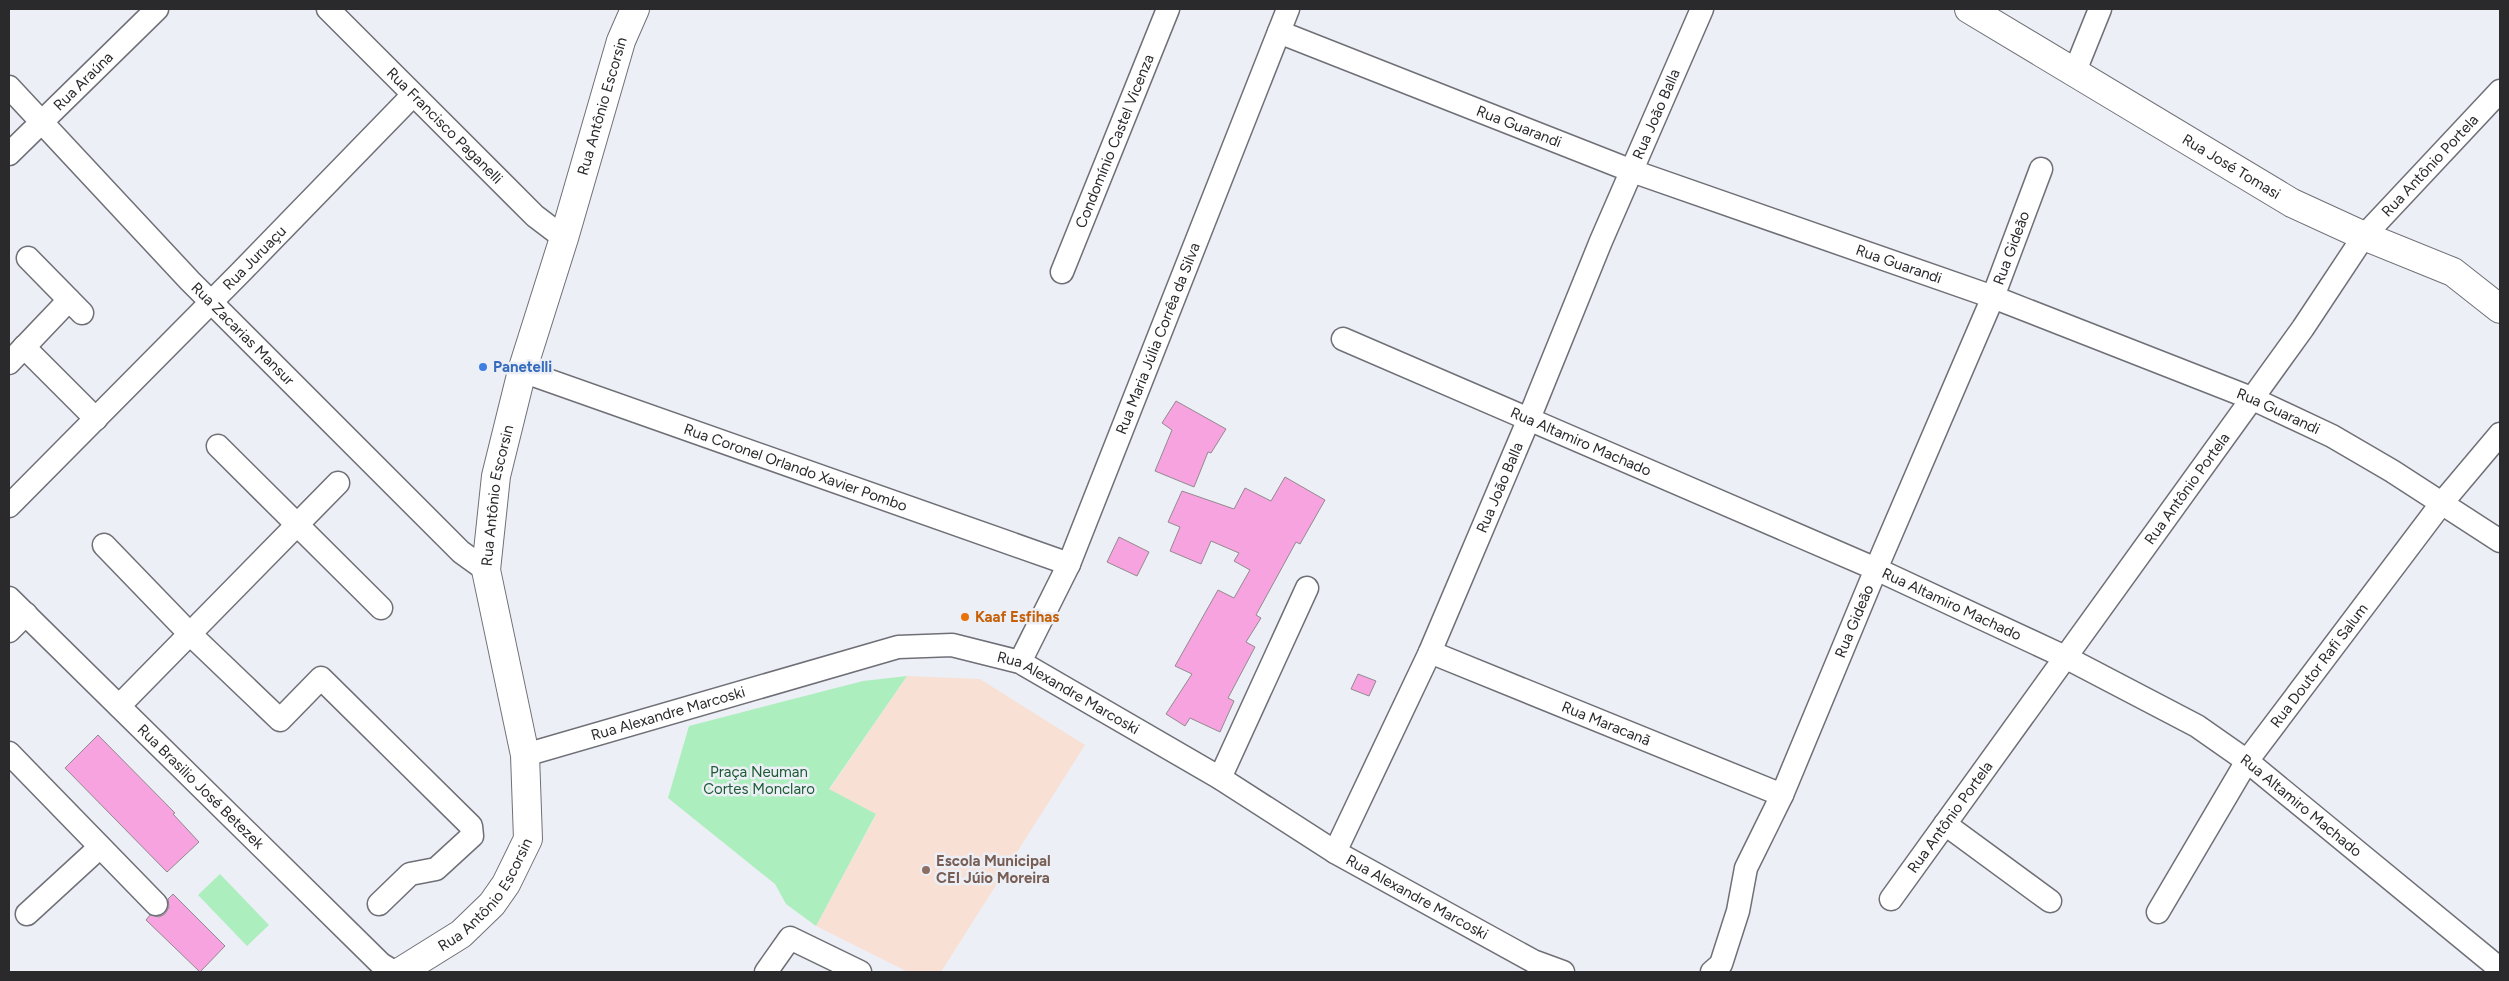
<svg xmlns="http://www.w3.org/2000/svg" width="2509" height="981" font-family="Figtree,sans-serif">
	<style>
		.education { fill: #f8e0d5 }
		.green { fill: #aceebd }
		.building { fill: #f7a3e0; stroke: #918a8e }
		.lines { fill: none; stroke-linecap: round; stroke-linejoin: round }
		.street-casing { stroke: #6f7077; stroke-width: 25 }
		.secondary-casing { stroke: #6f7077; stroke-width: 30 }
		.street { stroke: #fff; stroke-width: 22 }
		.secondary { stroke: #fff; stroke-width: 28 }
		.shop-dot { fill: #3f7fe0; stroke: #edeff6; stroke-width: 2 }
		.food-dot { fill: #e8710a; stroke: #edeff6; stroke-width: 2 }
		.education-dot { fill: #8d6e63; stroke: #edeff6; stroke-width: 2 }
		.labels { text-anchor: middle; stroke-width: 5; stroke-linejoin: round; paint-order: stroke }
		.street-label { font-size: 15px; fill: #2a2a2d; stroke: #edeff6 }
		.shop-label { font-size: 15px; font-weight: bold; fill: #366cbe; stroke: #edeff6; text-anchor: start }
		.food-label { font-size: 15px; font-weight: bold; fill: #c56008; stroke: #edeff6; text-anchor: start }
		.park-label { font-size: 15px; fill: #1c5c34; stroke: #edeff6 }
		.education-label { font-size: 15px; font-weight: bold; fill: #785e54; stroke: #edeff6; text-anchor: start }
	</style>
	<rect width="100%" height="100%" fill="#edeff6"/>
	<polygon class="education" points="907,676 980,679 1085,745 941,972 908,972 816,926 876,815 829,790"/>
	<g class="green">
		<polygon points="907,676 829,789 876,814 816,926 786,904 775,884 668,798 689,726 863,681"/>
		<polygon points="220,874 269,925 247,946 198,895"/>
	</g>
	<g class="building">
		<polygon points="1176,401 1226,429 1211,453 1208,452 1194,487 1155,471 1172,430 1162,423"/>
		<polygon points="1285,477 1325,500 1300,544 1296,542 1256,615 1261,618 1246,642 1255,647 1228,698 1234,701 1220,732 1190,718 1185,726 1166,714 1192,674 1175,666 1218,590 1234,598 1250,570 1234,561 1239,553 1211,541 1201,564 1170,551 1180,527 1168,522 1182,491 1234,509 1245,488 1271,501"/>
		<polygon points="1119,537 1149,552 1137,576 1107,562"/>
		<polygon points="1358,674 1376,681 1369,696 1351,689"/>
		<polygon points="98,735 175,813 173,814 199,842 167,872 65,768"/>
		<polygon points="173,894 225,946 200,972 146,920 150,915 159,917 165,914 169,907 168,899"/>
	</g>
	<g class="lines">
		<defs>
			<g id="street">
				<path id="s1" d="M328 9 535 216 564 238"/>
				<path id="s2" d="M1279 32 1632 171 1993 297 2251 398 2332 436 2392 471 2500 541"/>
				<polyline points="2075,71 2100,9"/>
				<path id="s3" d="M9 87 190 281 461 552 486 570"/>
				<path id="s4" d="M9 154 157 9"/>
				<polyline points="28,258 82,313"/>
				<path id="s5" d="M1062 272 1168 9"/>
				<path id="s6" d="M1343 339 1876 569 2065 657 2197 726 2247 761 2500 969"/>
				<polyline points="24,347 96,419"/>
				<polyline points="9,363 69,300"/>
				<path id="s7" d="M522 371 1069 564"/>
				<polyline points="218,446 381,608"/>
				<path id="s8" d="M9 506 241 272 413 95"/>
				<polyline points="104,545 190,634 280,720 321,678 471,826 472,836 436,869 410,874 379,904"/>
				<path id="s9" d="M9 598 381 964 394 972"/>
				<polyline points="9,631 26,614"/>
				<path id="s10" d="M1430 652 1782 795"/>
				<path id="s11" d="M1020 662 1069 564 1288 9"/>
				<polyline points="119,706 338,483"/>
				<polyline points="9,753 156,904"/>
				<path id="s12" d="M525 755 898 647 952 645 1020 662 1220 778 1335 852 1533 961 1563 972"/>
				<polyline points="1220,778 1307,588"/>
				<polyline points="1945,824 2050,901"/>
				<path id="s13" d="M1335 852 1430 652 1528 421 1601 241 1702 9"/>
				<path id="s14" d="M1891 899 2303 328 2364 236 2500 91"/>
				<path id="s15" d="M2158 912 2247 761 2441 504 2500 434"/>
				<polyline points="27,914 100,847"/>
				<polyline points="766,972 790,938 860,972"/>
				<path id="s16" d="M1712 972 1721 964 1738 911 1746 868 1782 795 1876 569 1993 297 2041 169"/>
			</g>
			<g id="secondary">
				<path id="s17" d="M1969 9 2292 203 2364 236 2453 272 2500 309"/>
				<path id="s18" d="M400 972 461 934 492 904 506 884 528 839 525 755 486 570 496 476 522 371 564 238 621 41 635 9"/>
			</g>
		</defs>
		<use href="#street" class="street-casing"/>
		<use href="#secondary" class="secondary-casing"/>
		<use href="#street" class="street"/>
		<use href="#secondary" class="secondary"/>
	</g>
	<circle class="shop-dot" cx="483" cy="367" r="5"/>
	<circle class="food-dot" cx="965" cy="617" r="5"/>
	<circle class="education-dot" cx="926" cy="870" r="5"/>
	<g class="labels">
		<g class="street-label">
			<text dy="5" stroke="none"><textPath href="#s4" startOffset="104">Rua Araúna</textPath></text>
			<text dy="5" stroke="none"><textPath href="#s18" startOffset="942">Rua Antônio Escorsin</textPath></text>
			<text dy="5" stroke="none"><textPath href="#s13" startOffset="805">Rua João Balla</textPath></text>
			<text dy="5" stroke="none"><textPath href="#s1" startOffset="165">Rua Francisco Paganelli</textPath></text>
			<text dy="5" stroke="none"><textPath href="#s2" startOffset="258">Rua Guarandi</textPath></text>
			<text dy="5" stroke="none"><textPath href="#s5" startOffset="141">Condomínio Castel Vicenza</textPath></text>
			<text dy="5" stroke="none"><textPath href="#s14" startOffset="911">Rua Antônio Portela</textPath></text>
			<text dy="5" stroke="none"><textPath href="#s17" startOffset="306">Rua José Tomasi</textPath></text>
			<text dy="5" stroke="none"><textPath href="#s16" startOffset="786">Rua Gideão</textPath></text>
			<text dy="5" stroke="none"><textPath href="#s8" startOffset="349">Rua Juruaçu</textPath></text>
			<text dy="5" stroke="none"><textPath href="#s2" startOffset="662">Rua Guarandi</textPath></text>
			<text dy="5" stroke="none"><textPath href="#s3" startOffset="340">Rua Zacarias Mansur</textPath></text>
			<text dy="5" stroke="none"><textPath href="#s11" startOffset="352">Rua Maria Júlia Corrêa da Silva</textPath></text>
			<text dy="5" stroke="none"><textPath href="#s2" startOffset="1069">Rua Guarandi</textPath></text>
			<text dy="5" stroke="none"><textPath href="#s6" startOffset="259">Rua Altamiro Machado</textPath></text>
			<text dy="5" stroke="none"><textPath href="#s7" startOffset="290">Rua Coronel Orlando Xavier Pombo</textPath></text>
			<text dy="5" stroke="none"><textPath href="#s13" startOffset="400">Rua João Balla</textPath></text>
			<text dy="5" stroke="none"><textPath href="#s14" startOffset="506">Rua Antônio Portela</textPath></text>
			<text dy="5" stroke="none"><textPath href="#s18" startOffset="538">Rua Antônio Escorsin</textPath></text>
			<text dy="5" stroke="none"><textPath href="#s6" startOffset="664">Rua Altamiro Machado</textPath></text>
			<text dy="5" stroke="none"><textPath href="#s16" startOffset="381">Rua Gideão</textPath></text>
			<text dy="5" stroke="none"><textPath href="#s15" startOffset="295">Rua Doutor Rafi Salum</textPath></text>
			<text dy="5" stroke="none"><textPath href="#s12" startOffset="569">Rua Alexandre Marcoski</textPath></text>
			<text dy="5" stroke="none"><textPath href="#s12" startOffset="149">Rua Alexandre Marcoski</textPath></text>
			<text dy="5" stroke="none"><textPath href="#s10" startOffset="190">Rua Maracanã</textPath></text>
			<text dy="5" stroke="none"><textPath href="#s9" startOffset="269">Rua Brasilio José Betezek</textPath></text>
			<text dy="5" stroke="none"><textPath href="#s6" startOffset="1069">Rua Altamiro Machado</textPath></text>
			<text dy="5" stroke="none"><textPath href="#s14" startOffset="101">Rua Antônio Portela</textPath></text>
			<text dy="5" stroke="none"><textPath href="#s18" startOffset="118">Rua Antônio Escorsin</textPath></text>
			<text dy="5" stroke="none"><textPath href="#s12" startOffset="974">Rua Alexandre Marcoski</textPath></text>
		</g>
		<g class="shop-label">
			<text x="493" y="372">Panetelli</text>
		</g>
		<g class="food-label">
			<text x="975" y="622">Kaaf Esfihas</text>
		</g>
		<g class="park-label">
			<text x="759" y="777">Praça Neuman<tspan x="759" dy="17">Cortes Monclaro</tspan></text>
		</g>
		<g class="education-label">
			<text x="936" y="866">Escola Municipal<tspan x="936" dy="17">CEI Júio Moreira</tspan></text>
		</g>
	</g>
	<rect width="2509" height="981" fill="none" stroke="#2a2a2d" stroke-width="20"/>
</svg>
